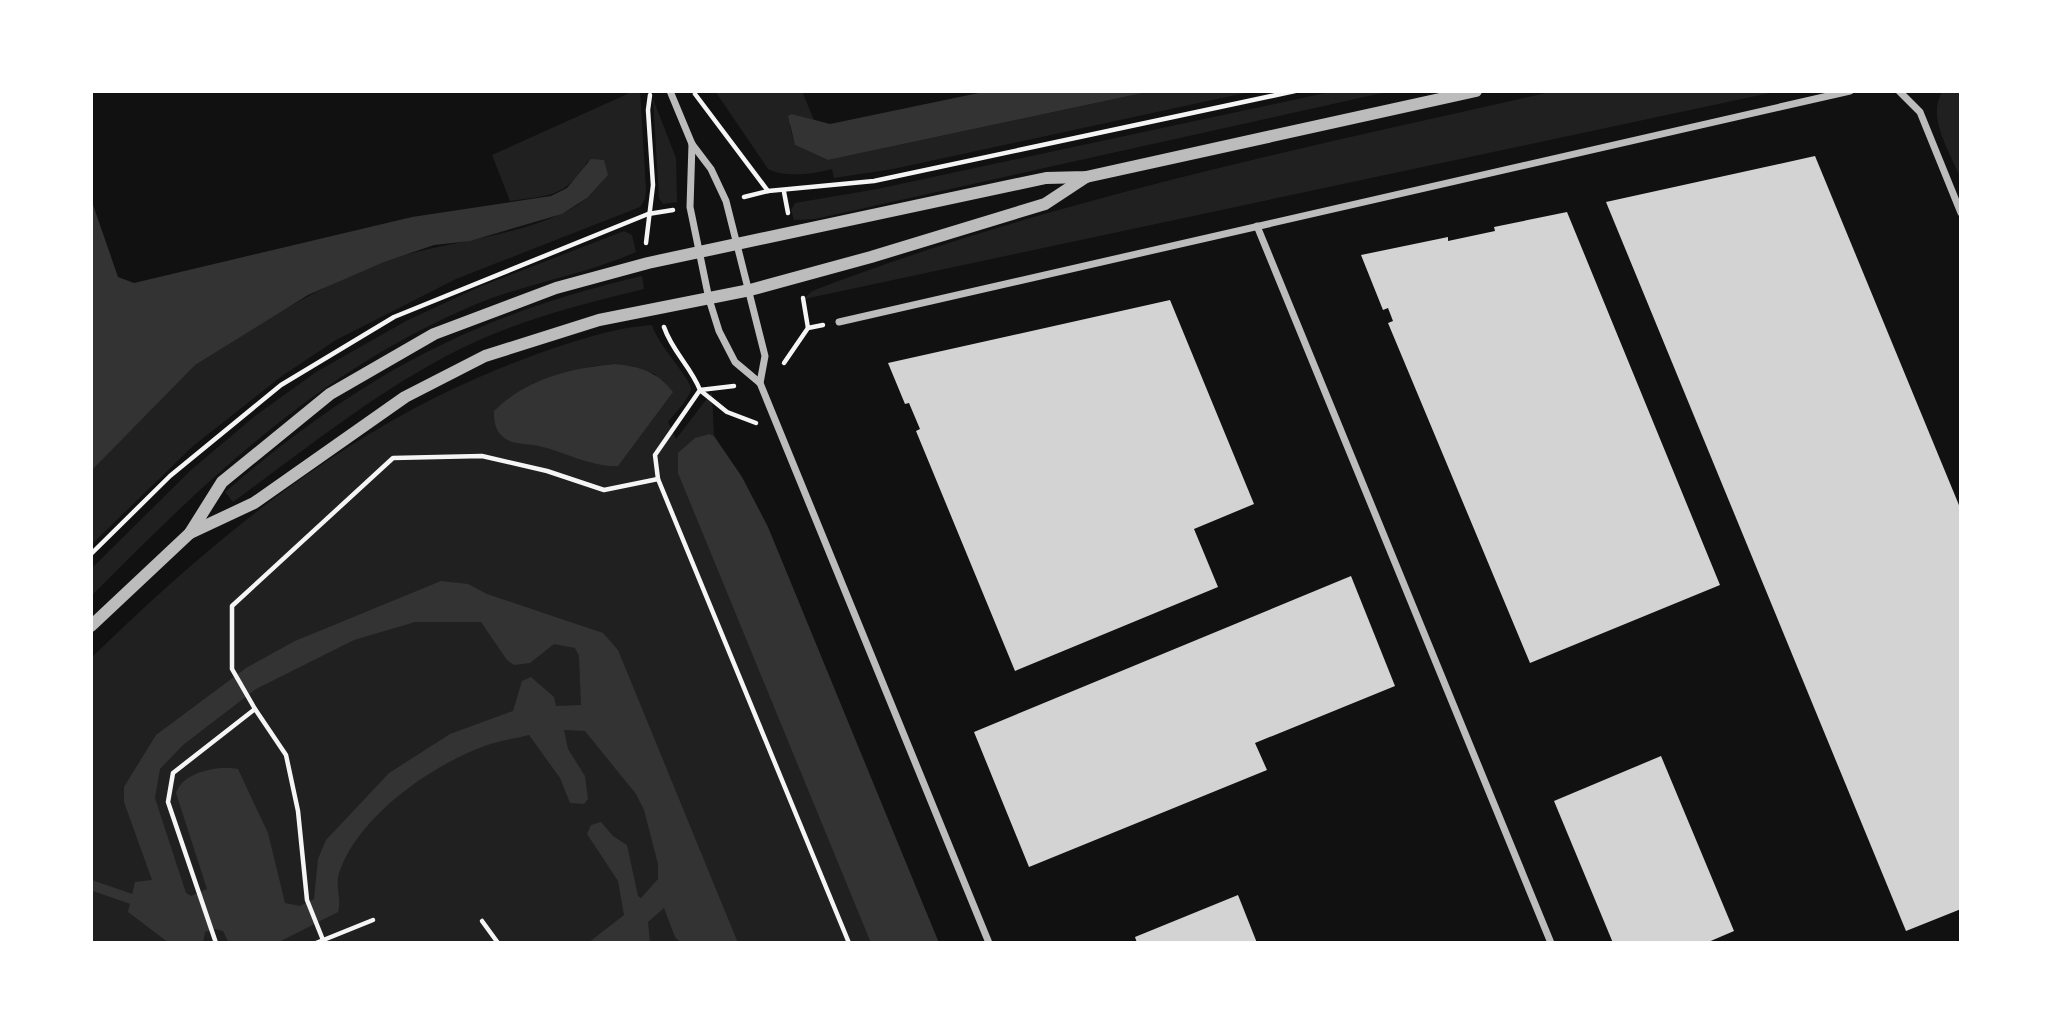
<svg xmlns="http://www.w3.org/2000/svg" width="2052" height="1034" font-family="'Varela Round',sans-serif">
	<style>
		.green { fill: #202020; fill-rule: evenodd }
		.water { fill: #333; fill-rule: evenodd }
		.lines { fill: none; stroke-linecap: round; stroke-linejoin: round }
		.stream { stroke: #333; stroke-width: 10 }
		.building { fill: #d3d3d3 }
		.path { stroke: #f5f5f5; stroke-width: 4.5 }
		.minor { stroke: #bcbcbc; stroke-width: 7 }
		.tertiary { stroke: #bcbcbc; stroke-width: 12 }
	</style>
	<rect width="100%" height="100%" fill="#111"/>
	<g class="green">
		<path d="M634 91H640L646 190 645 199 640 207 456 279 336 340 282 376 193 446 91 545V224L116 297 207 357C265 320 321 285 385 261 444 240 540 236 587 198L588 161C565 198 549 195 510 201L492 155Z"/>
		<path d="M715 91H802L814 120 792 114 790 127 795 145 828 160 1152 91H1254L893 169 834 178 832 169C813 174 786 178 768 169Z"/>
		<polygon points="1335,91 1391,91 815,219 794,220 791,210 795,203 877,189"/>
		<path d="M1555 91H1779L804 299 812 291C1052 199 1304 148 1555 91Z"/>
		<path d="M1943 91H1961V179C1951 154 1925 115 1943 91Z"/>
		<polygon points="653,99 676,158 677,202 663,204 659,198"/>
		<path d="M624 231 632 235 636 252C584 275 527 283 474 305 317 372 209 478 91 596V569L191 470 255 416 316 372 406 321 479 287Z"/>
		<path d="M642 276 644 289C587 303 530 317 477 341 389 381 310 446 233 502L225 492C356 379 472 315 642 276Z"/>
		<path d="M652 325C657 344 693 381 691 390 688 400 675 413 668 422L676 439 712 392 714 436 710 434 898 943H91V658C219 533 358 419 529 357 568 343 610 328 652 325ZM615 364 632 366 657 375 532 384 593 366Z"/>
	</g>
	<g class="water">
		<polygon points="988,91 1152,91 828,160 795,145 788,116 792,114 830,124"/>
		<polygon points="591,159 604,160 608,175 587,198 562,214 470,241 434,245 384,262 308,295 195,365 91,471 91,199 118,277 134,283 412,217 551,196 567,188"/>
		<path d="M615 364C639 366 658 372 673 392L618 466C591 467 565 452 539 446 527 443 511 445 502 436 495 430 494 421 494 411 526 379 571 368 615 364Z"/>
		<polygon points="710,434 714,436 742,477 768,527 939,943 871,943 678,473 678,453 695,438"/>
		<path d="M441 581 468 584 487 594 603 633 618 650 738 943H681L675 937 664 908 648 922 650 943H588L624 915 618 881 587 834 591 825 601 822 613 836 627 845 638 896 641 898 658 879V864L644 810 636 794 585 731 564 730 568 749 585 776 588 799 584 804 570 803 560 778 529 735C513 739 497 741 482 747 429 767 360 816 340 870 334 883 342 898 338 912L277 943H229L223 931 215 929 205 932 203 943H169L128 912 135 882 152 880 124 802V787L156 735 246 668 295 641ZM415 622H481L507 660 514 665 530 663 554 644 575 648 579 656 581 705 556 706 554 697 531 677 522 681 513 711 450 734 389 773 326 840 318 859 314 899 300 906 285 903 268 833 238 769C218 765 183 772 176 793L207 889 191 896 186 893 155 798 160 769 183 745 256 689 354 640Z"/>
	</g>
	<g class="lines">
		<polyline class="stream" points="91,885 143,903"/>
	</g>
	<g class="building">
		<polygon points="1815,156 1961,510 1961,909 1906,931 1606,202"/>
		<polygon points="1567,212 1720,585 1530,663 1388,323 1393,321 1388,308 1383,310 1361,255 1448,237 1448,241 1495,231 1494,227"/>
		<polygon points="1170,300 1254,504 1194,529 1218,587 1015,671 916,431 920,429 909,403 905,404 888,363"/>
		<polygon points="1351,576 1395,686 1255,743 1267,770 1029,867 974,732"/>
		<polygon points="1661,756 1734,931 1706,943 1613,943 1554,801"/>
		<polygon points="1238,895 1257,943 1137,943 1135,937"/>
	</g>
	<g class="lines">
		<g class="path">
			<polyline points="695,94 768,191"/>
			<polyline points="784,192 788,213"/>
			<polyline points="744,197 768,191 874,181 1295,91"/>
			<polyline points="646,243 653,185 648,110 650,95"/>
			<polyline points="803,298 808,328"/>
			<path d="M664 327C672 351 691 367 700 390L655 455 658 479 849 943"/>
			<polyline points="784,363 808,328 823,325"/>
			<polyline points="700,390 734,386"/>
			<polyline points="701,391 727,412 756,423"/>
			<polyline points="91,554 170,476 281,385 394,317 648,214 673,210"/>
			<polyline points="255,709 286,755 298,811 307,900 323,940"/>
			<polyline points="482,921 498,943"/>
			<polyline points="216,943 168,802 173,773 255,709 232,669 232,606 393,458 482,456 547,471 604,490 658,479"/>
			<polyline points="316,943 373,920"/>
		</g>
		<g class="minor">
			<polyline points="670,91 692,144 711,169 726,201 765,356 760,383"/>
			<polyline points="1899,91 1920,112 1961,213"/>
			<polyline points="692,144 690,207 709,299 719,331 735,362 760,383 989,943"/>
			<polyline points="1257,226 1551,943"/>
			<polyline points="839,322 1850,91"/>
		</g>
		<g class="tertiary">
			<polyline points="190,533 254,503 405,397 485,356 599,320 750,290 871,257 1045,204 1086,177"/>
			<polyline points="91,626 190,533 222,482 330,394 434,334 556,288 648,263 1046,178 1086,177 1476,91"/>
		</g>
	</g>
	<rect width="2052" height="1034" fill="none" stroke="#ffffff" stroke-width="186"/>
</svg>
